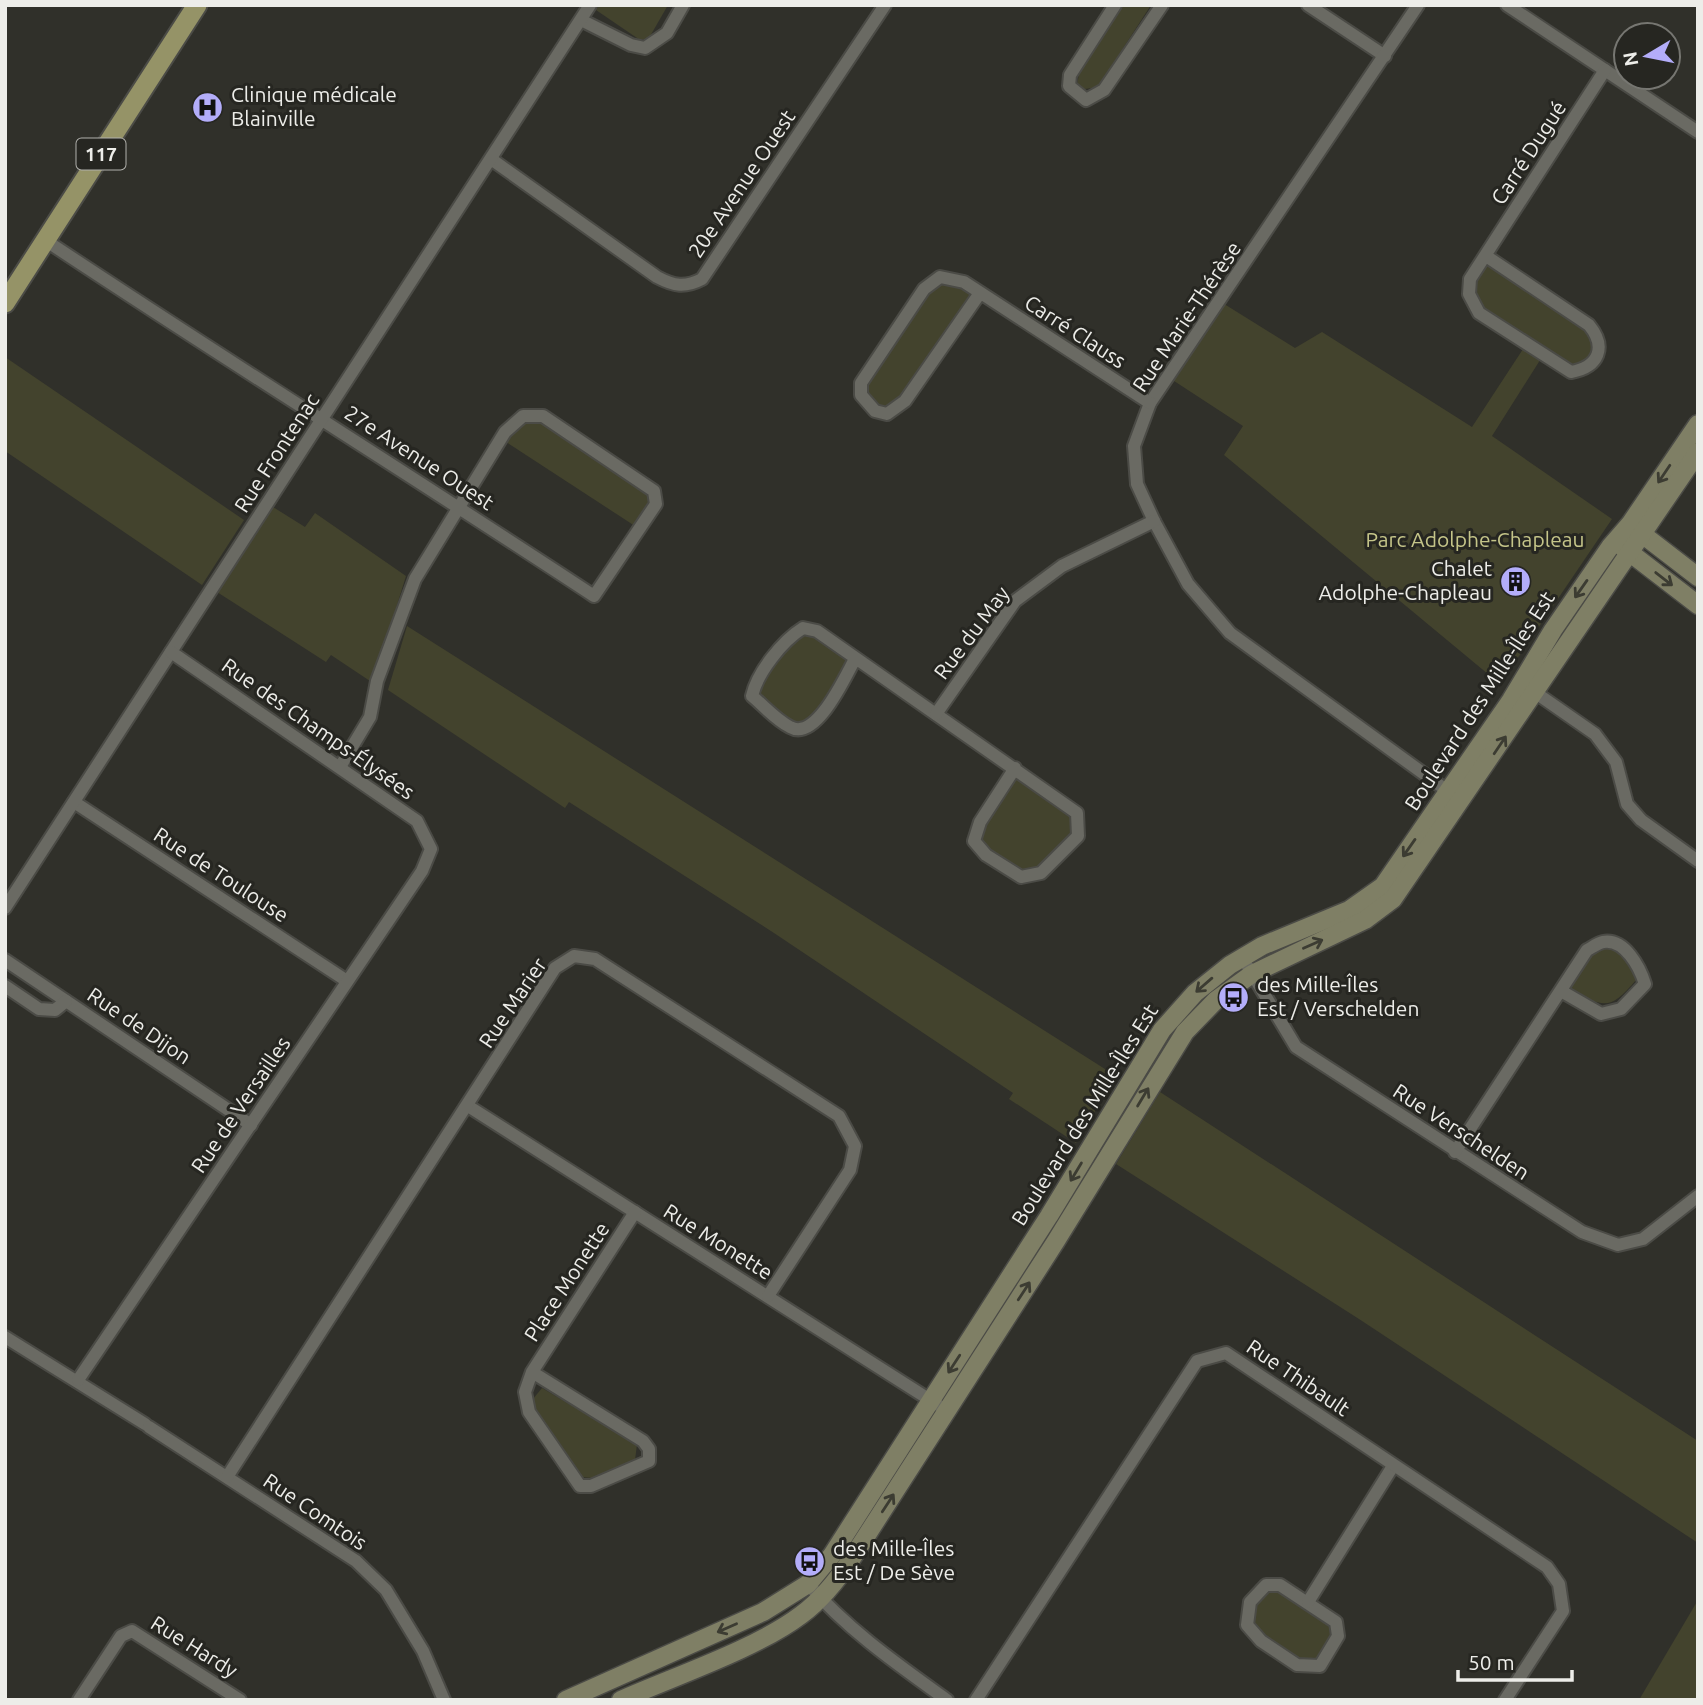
<svg xmlns="http://www.w3.org/2000/svg" width="1703" height="1705" font-family="Ubuntu,sans-serif">
	<style>
		.green { fill: #43432d }
		.lines { fill: none; stroke-linecap: round; stroke-linejoin: round }
		.street-casing { stroke: #4b4b46; stroke-width: 16 }
		.secondary-casing { stroke: #4b4b46; stroke-width: 21 }
		.primary-casing { stroke: #4b4b46; stroke-width: 23 }
		.street { stroke: #6a6a63; stroke-width: 12 }
		.secondary { stroke: #7f7f65; stroke-width: 18 }
		.primary { stroke: #959367; stroke-width: 19 }
		.oneway { stroke: #3c3c32 }
		.labels { text-anchor: middle; stroke-width: 6; stroke-linejoin: round; paint-order: stroke }
		.shield { fill: #262621; stroke: #b1b1ad; stroke-width: 2 }
		.shield-label { font-size: 19px; font-weight: bold; fill: #edede9 }
		.poi-label { font-size: 21px; fill: #edede9; stroke: #262621; text-anchor: start }
		.street-label { font-size: 21px; fill: #edede9; stroke: #262621 }
		.park-label { font-size: 21px; fill: #c5c589; stroke: #262621 }
	</style>
	<rect width="100%" height="100%" fill="#30302a"/>
	<g class="green">
		<polygon points="599,5 668,5 649,38 640,40 596,10"/>
		<polygon points="1122,5 1151,5 1098,87 1085,89 1077,84 1080,70"/>
		<polygon points="1486,256 1589,325 1597,361 1571,372 1479,313 1470,279"/>
		<polygon points="940,277 980,293 905,401 875,411 861,383"/>
		<polygon points="1221,302 1295,348 1322,332 1472,427 1525,346 1542,357 1492,436 1612,519 1500,684 1224,455 1243,426 1168,377"/>
		<polygon points="5,357 244,520 202,585 5,451"/>
		<polygon points="524,420 541,420 652,494 652,506 638,528 503,440"/>
		<polygon points="273,507 305,527 315,513 406,576 373,683 331,655 326,662 217,592"/>
		<polygon points="407,626 1116,1076 1076,1143 1009,1099 1013,1093 774,933 569,802 565,808 388,690"/>
		<polygon points="803,628 855,659 819,720 803,729 752,696 754,684"/>
		<polygon points="1015,768 1077,813 1078,836 1041,873 1021,877 974,841"/>
		<path d="M1605 946C1622 952 1632 963 1636 980 1610 1011 1604 1008 1570 989L1590 957Z"/>
		<polygon points="1160,1092 1698,1441 1698,1543 1359,1319 1116,1164"/>
		<polygon points="542,1388 637,1444 635,1460 593,1478 581,1477 534,1409 533,1399"/>
		<polygon points="1266,1585 1280,1585 1336,1622 1338,1636 1320,1666 1297,1665 1247,1625 1250,1602"/>
		<polygon points="1698,1600 1698,1700 1639,1700"/>
	</g>
	<g class="lines">
		<defs>
			<g id="street">
				<polyline points="1115,5 1070,75 1069,86 1086,100 1104,90 1162,5"/>
				<polyline points="1308,5 1385,56"/>
				<polyline points="1418,5 1150,403 1134,446 1137,484 1154,521 1188,584 1230,633 1453,795"/>
				<polyline points="1507,5 1698,132"/>
				<polyline points="581,20 631,45 645,48 667,33 683,5"/>
				<path d="M491 159 657 277C674 286 685 288 702 279L885 5"/>
				<path d="M45 240C227 361 412 476 594 596L656 504 654 491 543 416H523L505 432 415 579 377 681 370 717 340 767"/>
				<path d="M1486 256 1589 325C1607 347 1599 367 1571 372L1479 313 1469 294 1470 279 1605 70"/>
				<polyline points="980,293 905,401 887,414 875,411 861,395 861,383 924,289 940,277 964,282 1150,403"/>
				<path d="M855 659C845 677 816 742 790 727 776 720 764 706 752 696 757 673 782 641 803 628L817 631 1077 813 1078 836 1041 873 1021 877 986 855 974 841 980 822 1015 768"/>
				<polyline points="1536,693 1595,734 1616,762 1627,804 1641,820 1698,861"/>
				<polyline points="936,714 1015,601 1062,566 1154,521"/>
				<polyline points="74,802 347,981"/>
				<polyline points="5,908 590,5"/>
				<polyline points="5,960 251,1125"/>
				<polyline points="1248,967 1296,1047 1582,1232 1618,1245 1643,1239 1698,1196"/>
				<polyline points="5,986 39,1009 55,1010 66,1001"/>
				<polyline points="468,1106 938,1405"/>
				<path d="M1455 1152 1587 950C1591 948 1598 943 1603 942 1625 938 1640 968 1645 984L1621 1009 1601 1014 1561 991"/>
				<polyline points="5,1337 145,1424"/>
				<polyline points="532,1372 643,1441 649,1449 649,1461 591,1486 580,1486 529,1412 525,1392 532,1372 635,1212"/>
				<polyline points="78,1380 422,871 431,849 417,821 171,652"/>
				<polyline points="149,1427 356,1561 386,1590 423,1651 444,1700"/>
				<polyline points="227,1477 555,968 574,956 595,959 839,1116 855,1146 850,1170 768,1296"/>
				<path d="M808 1584C848 1630 897 1664 947 1700"/>
				<polygon points="1266,1585 1280,1585 1336,1622 1338,1636 1320,1666 1297,1665 1261,1641 1247,1625 1250,1602"/>
				<polyline points="1308,1602 1393,1466"/>
				<polyline points="79,1700 121,1636 132,1631 240,1700"/>
				<polyline points="976,1700 1197,1361 1226,1353 1547,1567 1559,1584 1563,1611 1505,1700"/>
			</g>
			<g id="secondary">
				<polyline points="1633,527 1698,577"/>
				<polyline points="1620,545 1698,605"/>
				<polyline points="566,1700 763,1612 808,1584 832,1555 1049,1216 1162,1030 1195,993 1230,965 1262,946 1349,910 1383,886 1511,700 1553,630 1610,547 1630,524 1698,424"/>
				<path d="M621 1700C675 1676 756 1649 801 1615 823 1599 839 1578 854 1555L1056 1241 1185 1032 1216 1000 1252 974 1365 920 1393 899 1698 452"/>
			</g>
			<polyline id="primary" points="5,303 197,5"/>
		</defs>
		<use href="#street" class="street-casing"/>
		<use href="#secondary" class="secondary-casing"/>
		<use href="#primary" class="primary-casing"/>
		<use href="#street" class="street"/>
		<use href="#secondary" class="secondary"/>
		<use href="#primary" class="primary"/>
	</g>
	<defs><path id="oneway-shaft" d="M-6 0H5M1.5-3L5.5 0L1.5 3" fill="none" stroke-width="1.6" stroke-linecap="round" stroke-linejoin="round" transform="scale(1.75)"/></defs>
	<g class="oneway">
		<use href="#oneway-shaft" transform="translate(1664 474) rotate(124)"/>
		<use href="#oneway-shaft" transform="translate(1664 579) rotate(38)"/>
		<use href="#oneway-shaft" transform="translate(1581 589) rotate(125)"/>
		<use href="#oneway-shaft" transform="translate(1500 745) rotate(-56)"/>
		<use href="#oneway-shaft" transform="translate(1409 848) rotate(125)"/>
		<use href="#oneway-shaft" transform="translate(1313 944) rotate(-24)"/>
		<use href="#oneway-shaft" transform="translate(1204 985) rotate(139)"/>
		<use href="#oneway-shaft" transform="translate(1143 1097) rotate(-59)"/>
		<use href="#oneway-shaft" transform="translate(1076 1172) rotate(121)"/>
		<use href="#oneway-shaft" transform="translate(1024 1291) rotate(-57)"/>
		<use href="#oneway-shaft" transform="translate(954 1364) rotate(123)"/>
		<use href="#oneway-shaft" transform="translate(888 1503) rotate(-57)"/>
		<use href="#oneway-shaft" transform="translate(727 1628) rotate(156)"/>
	</g>
	<defs>
		<symbol id="hospital-disc" viewBox="-11 -11 22 22"><circle r="9.5" fill="#b3adf9" stroke="#262621"/><path d="M-5-5h3v3.5h4V-5h3V5h-3V1.5h-4V5h-3Z" fill="#111"/></symbol>
		<symbol id="building-disc" viewBox="-11 -11 22 22"><circle r="9.5" fill="#b3adf9" stroke="#262621"/><path d="M-4-6H4V6H1V3H-1V6H-4ZM-2.5-4.3h1.7v1.8h-1.7ZM.8-4.3h1.7v1.8H.8ZM-2.5-1h1.7V.8h-1.7ZM.8-1h1.7V.8H.8Z" fill="#111"/></symbol>
		<symbol id="bus-disc" viewBox="-11 -11 22 22"><circle r="9.5" fill="#b3adf9" stroke="#262621"/><path d="M-5-6H5V4H4V6H2V4H-2V6H-4V4H-5ZM-3.5-4V0h7V-4ZM-3.5 1.2v1.5H-2V1.2ZM2 1.2v1.5H3.5V1.2Z" fill="#111"/></symbol>
	</defs>
	<g fill-rule="evenodd">
		<use href="#hospital-disc" x="190" y="90" width="35" height="35"/>
		<use href="#building-disc" x="1498" y="564" width="35" height="35"/>
		<use href="#bus-disc" x="1216" y="980" width="35" height="35"/>
		<use href="#bus-disc" x="792" y="1544" width="35" height="35"/>
	</g>
	<g class="labels">
		<rect class="shield" x="76.5" y="138.5" width="49" height="31" rx="5"/>
		<g class="shield-label">
			<text x="101" y="161">117</text>
		</g>
		<g class="poi-label">
			<text x="231" y="102">Clinique médicale<tspan x="231" dy="24">Blainville</tspan></text>
			<text x="1492" y="576" text-anchor="end">Chalet<tspan x="1492" dy="24">Adolphe-Chapleau</tspan></text>
			<text x="1257" y="992">des Mille-Îles<tspan x="1257" dy="24">Est / Verschelden</tspan></text>
			<text x="833" y="1556">des Mille-Îles<tspan x="833" dy="24">Est / De Sève</tspan></text>
		</g>
		<g class="street-label">
			<text transform="translate(1529 153) rotate(-57)" y="7">Carré Dugué</text>
			<text transform="translate(742 184) rotate(-56)" y="7">20e Avenue Ouest</text>
			<text transform="translate(1187 317) rotate(-56)" y="7">Rue Marie-Thérèse</text>
			<text transform="translate(1075 332) rotate(33)" y="7">Carré Clauss</text>
			<text transform="translate(277 453) rotate(-57)" y="7">Rue Frontenac</text>
			<text transform="translate(419 458) rotate(33)" y="7">27e Avenue Ouest</text>
			<text transform="translate(972 633) rotate(-53)" y="7">Rue du May</text>
			<text transform="translate(1480 701) rotate(-57)" y="7">Boulevard des Mille-Îles Est</text>
			<text transform="translate(318 729) rotate(35)" y="7">Rue des Champs-Élysées</text>
			<text transform="translate(221 875) rotate(33)" y="7">Rue de Toulouse</text>
			<text transform="translate(513 1003) rotate(-56)" y="7">Rue Marier</text>
			<text transform="translate(139 1026) rotate(34)" y="7">Rue de Dijon</text>
			<text transform="translate(241 1105) rotate(-56)" y="7">Rue de Versailles</text>
			<text transform="translate(1085 1115) rotate(-58)" y="7">Boulevard des Mille-Îles Est</text>
			<text transform="translate(1461 1132) rotate(33)" y="7">Rue Verschelden</text>
			<text transform="translate(718 1242) rotate(32)" y="7">Rue Monette</text>
			<text transform="translate(567 1282) rotate(-57)" y="7">Place Monette</text>
			<text transform="translate(1298 1378) rotate(34)" y="7">Rue Thibault</text>
			<text transform="translate(315 1512) rotate(34)" y="7">Rue Comtois</text>
			<text transform="translate(194 1647) rotate(32)" y="7">Rue Hardy</text>
		</g>
		<g class="park-label">
			<text x="1475" y="547">Parc Adolphe-Chapleau</text>
		</g>
	</g>
	<rect width="1703" height="1705" fill="none" stroke="#edede9" stroke-width="14"/>
	<g transform="translate(1647 56) rotate(260)"><circle r="33" fill="#262621" stroke="#767671" stroke-width="2"/>
	<path d="M0-5L12 26L0 18L-12 26Z" fill="#b3adf9"/>
	<text y="-10" font-size="19" font-weight="bold" text-anchor="middle" fill="#edede9">N</text>
	</g>
	<path d="M1458 1670v10h114v-10" fill="none" stroke="#edede9" stroke-width="3.5"/>
	<text x="1468" y="1670" font-size="21" fill="#edede9" stroke="#262621" stroke-width="5" paint-order="stroke">50 m</text>
</svg>
